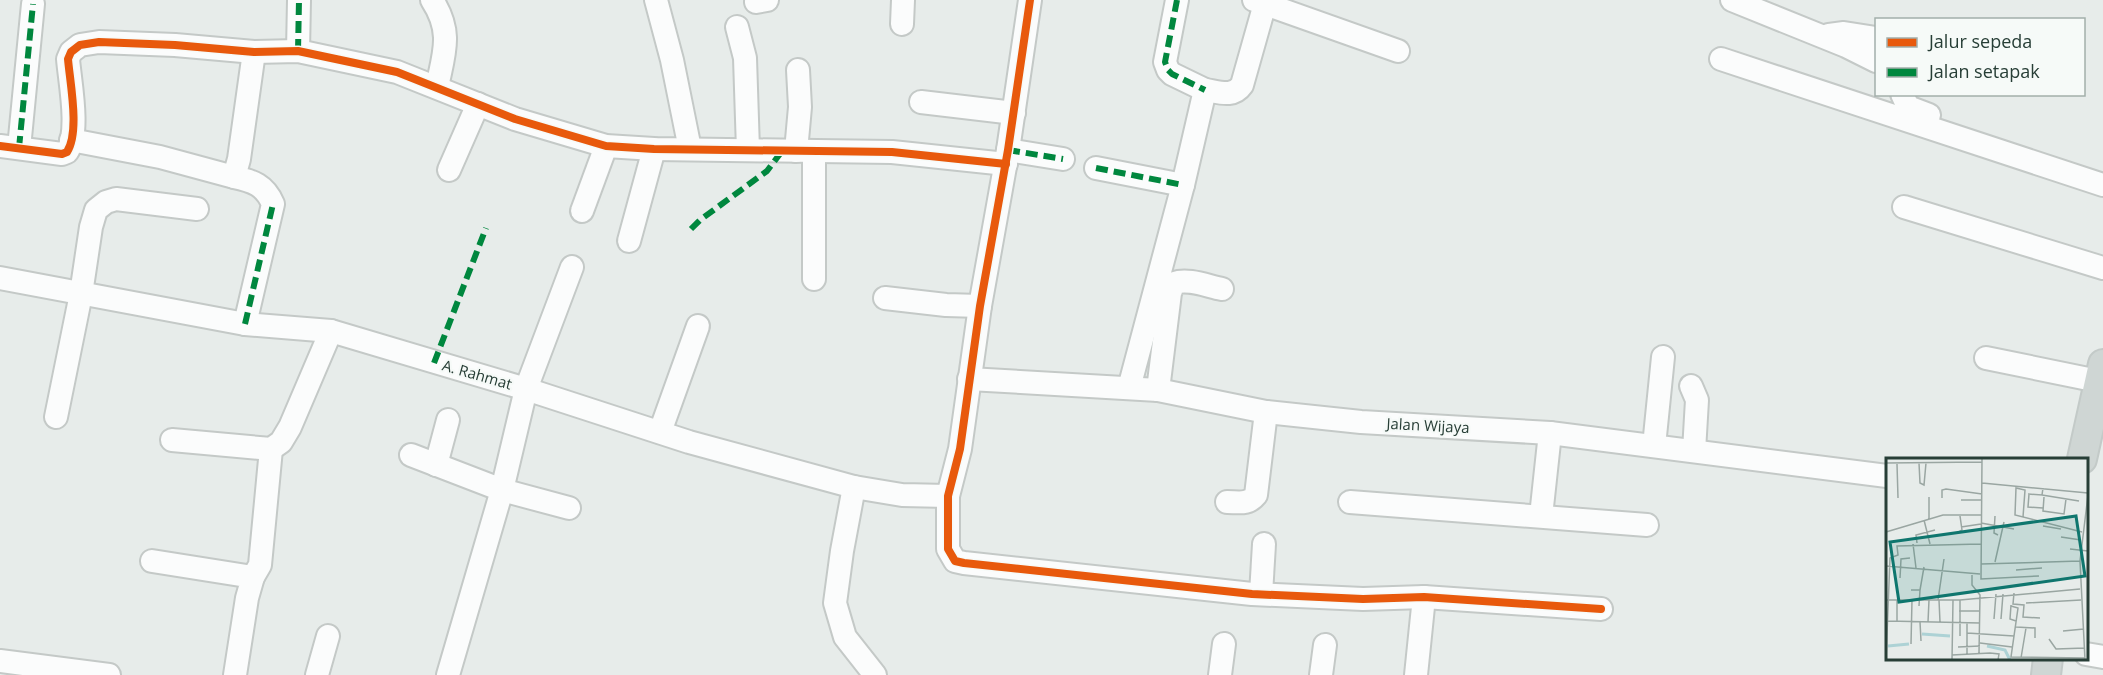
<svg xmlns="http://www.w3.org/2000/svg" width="2103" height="675" font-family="'Open Sans',sans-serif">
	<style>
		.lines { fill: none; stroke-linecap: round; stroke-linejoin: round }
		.minor-casing { stroke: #c4c9c7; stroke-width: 26 }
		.major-casing { stroke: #c3cac8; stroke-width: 32 }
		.minor { stroke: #fbfcfc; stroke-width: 22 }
		.major { stroke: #cfd6d4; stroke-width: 28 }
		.quiet { stroke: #00873e; stroke-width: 6; stroke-dasharray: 12 6; stroke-linecap: butt }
		.cycleway-casing { stroke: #f6faf8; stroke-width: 11 }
		.cycleway { stroke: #e8590c; stroke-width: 8 }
		.labels { text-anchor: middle; stroke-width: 4.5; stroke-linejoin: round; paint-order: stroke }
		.street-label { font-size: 15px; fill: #273e36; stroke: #f6faf8 }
		.inset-river { fill: none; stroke: #add2d5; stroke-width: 3 }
		.inset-road { fill: none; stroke: #9aa6a2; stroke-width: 1.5 }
		.view { fill: #0f766e; fill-opacity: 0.15; stroke: #0f766e; stroke-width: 3 }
		.inset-edge { fill: none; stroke: #273e36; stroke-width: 3 }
	</style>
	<rect width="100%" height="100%" fill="#e7ecea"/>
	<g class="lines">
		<defs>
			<g id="minor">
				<path d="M432 0C453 32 444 53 437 87"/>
				<polyline points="656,0 672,60 690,149"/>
				<polyline points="1030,0 1008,150 980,306 960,449 948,496 948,549 955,561 964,563 1252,594 1363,599 1424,597 1601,609"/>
				<polyline points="1177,0 1165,62 1168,70 1172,74 1205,90"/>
				<polyline points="1254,0 1398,51"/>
				<polyline points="1732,0 1846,46 1876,61"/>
				<polyline points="756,2 767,0"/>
				<polyline points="902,24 903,0"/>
				<polyline points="737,27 745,58 748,150"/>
				<polyline points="1829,35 1844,33 1876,38"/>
				<polyline points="298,51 299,0"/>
				<polyline points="1721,59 2103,185"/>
				<polyline points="1902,94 1908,107 1929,115"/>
				<polyline points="921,102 1014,113"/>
				<polyline points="71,140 160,157 234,177"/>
				<path d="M0 146 62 154 67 152C80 132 70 83 68 59L71 52 80 45 99 42 175 45 254 52 298 51 397 72 515 119 606 146 654 149 892 152 1006 164"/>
				<polyline points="19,148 33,4"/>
				<polyline points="1008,150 1063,159"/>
				<polyline points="796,151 800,107 798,70"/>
				<polyline points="814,151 814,279"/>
				<polyline points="1096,168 1183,185"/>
				<polyline points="449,170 478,104"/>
				<polyline points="1904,207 2103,268"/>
				<polyline points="582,211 606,146"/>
				<polyline points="629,241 654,149"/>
				<polyline points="0,278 245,324 331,331 526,389 689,442 854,487 902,495 948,496"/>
				<polyline points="885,298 946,305 980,306"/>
				<path d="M245 324 273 204C265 185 253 181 234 177L239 159 254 52"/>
				<polyline points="1986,358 2103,382"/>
				<polyline points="969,379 1158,390 1266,412 1361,422 1550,433 1887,476"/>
				<polyline points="1691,386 1697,400 1694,451"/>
				<path d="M1129 388 1183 185 1205 90C1219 92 1233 98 1242 85L1266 0"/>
				<path d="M1158 390 1170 293 1174 283C1188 278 1207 286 1222 289"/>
				<polyline points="56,417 81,294 91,227 96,210 106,202 116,199 197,209"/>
				<polyline points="660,432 698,326"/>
				<polyline points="172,440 271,449 281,442 290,427 331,331"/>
				<polyline points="1654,446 1663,357"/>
				<polyline points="411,455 502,490 569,508"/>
				<polyline points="436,465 448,420"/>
				<polyline points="854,487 842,551 835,603 845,637 875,675"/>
				<path d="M1227 502C1239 502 1248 505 1256 495L1266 412"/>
				<polyline points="1350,502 1647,525"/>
				<polyline points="1541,516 1550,433"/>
				<polyline points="152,561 253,577 247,598 235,675"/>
				<polyline points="253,577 260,565 271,449"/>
				<polyline points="1261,594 1264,544"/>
				<polyline points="2086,654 2103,657"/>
				<polyline points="0,661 109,675"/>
				<polyline points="317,675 328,636"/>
				<polyline points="448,675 502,490 526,389 572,267"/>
				<polyline points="1220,675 1224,644"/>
				<polyline points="1321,675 1325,645"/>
				<polyline points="1416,675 1424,597"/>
			</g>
			<g id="major">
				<polyline points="2082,459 2103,364"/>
				<polyline points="2046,675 2048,658"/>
			</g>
		</defs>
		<use href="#minor" class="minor-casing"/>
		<use href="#major" class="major-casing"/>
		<use href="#minor" class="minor"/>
		<use href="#major" class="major"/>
		<g class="quiet">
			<polyline points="1177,0 1165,62 1168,70 1172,74 1205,90"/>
			<polyline points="298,51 299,0"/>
			<polyline points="19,148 33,4"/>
			<polyline points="1008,150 1063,159"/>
			<polyline points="1096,168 1183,185"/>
			<polyline points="691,229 700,220 767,171 782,151"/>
			<polyline points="245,324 273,204"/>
			<polyline points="434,363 486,228"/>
		</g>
		<defs>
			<g id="cycleway">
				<polyline points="1030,0 1008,150 980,306 960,449 948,496 948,549 955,561 964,563 1252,594 1363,599 1424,597 1601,609"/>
				<path d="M0 146 62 154 67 152C80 132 70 83 68 59L71 52 80 45 99 42 175 45 254 52 298 51 397 72 515 119 606 146 654 149 892 152 1006 164"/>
			</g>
		</defs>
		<use href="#cycleway" class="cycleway-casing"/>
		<use href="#cycleway" class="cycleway"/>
	</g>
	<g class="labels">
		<g class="street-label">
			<text transform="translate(477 375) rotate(16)" y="5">A. Rahmat</text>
			<text transform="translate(1428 426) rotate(3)" y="5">Jalan Wijaya</text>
		</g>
	</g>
	<g transform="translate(1886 458)">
		<rect width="202" height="202" fill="#e7ecea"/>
		<path class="inset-river" d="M36 176 64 178M2 188 23 186M101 188 119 192 124 202"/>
		<path class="inset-road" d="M96 1 95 121 153 118M0 5 96 4M33 5 34 25 38 27 40 5M11 6 12 40M96 25 202 35M142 36 156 37 157 30M143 36 142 49 157 50M156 37 193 43M158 39 157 53 178 56 180 41M56 40V32L60 31 96 36M75 42H96M109 58 108 75 112 77M137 59 139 32 130 30 129 57 196 74M43 61V39M38 62 44 86M95 65 128 71M157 68 175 71M75 69 95 66M0 74 57 57H95M71 75 76 72 74 58M175 79 195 82M31 85 30 77 49 72M27 86 30 110M184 91 202 93M109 104 118 64M95 106 194 103M0 108 94 116M130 112 156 110M86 117V127L94 137 93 195M14 120 15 101 24 100M25 132H34L33 148M34 132 38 109M128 135 127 146 138 147 137 159 154 160M0 142H74L194 131M52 142 58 101M53 142 54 164M140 145 195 142M125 147 124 161 130 163M125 148 132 150 125 199 199 200M73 153H94M108 161 110 136M115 161 117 136M2 163 94 165M11 164V142M34 164 35 183M42 164 43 142M130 169 149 170V180M177 173 198 171M81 175 128 178M74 178V142M163 181 170 191 199 190M94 185 126 189M25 186 26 142M72 189 94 188M81 196V164M66 197 104 195 113 196 112 202M135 200 140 170M0 202 4 100 12 97 11 88 95 86M66 202 67 142M199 202 194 103 202 37"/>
		<path class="view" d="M190 58 199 118 13 144 4 84Z"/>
		<rect width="202" height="202" class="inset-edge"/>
	</g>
	<rect x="1875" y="18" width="210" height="78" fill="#f6faf8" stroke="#a3afaa" stroke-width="1.5"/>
	<rect x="1887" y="38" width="30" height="9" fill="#e8590c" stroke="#a3afaa" stroke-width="1.5"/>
	<text x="1929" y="48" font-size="18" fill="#273e36">Jalur sepeda</text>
	<rect x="1887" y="68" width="30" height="9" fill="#00873e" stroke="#a3afaa" stroke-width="1.5"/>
	<text x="1929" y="78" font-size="18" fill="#273e36">Jalan setapak</text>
</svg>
